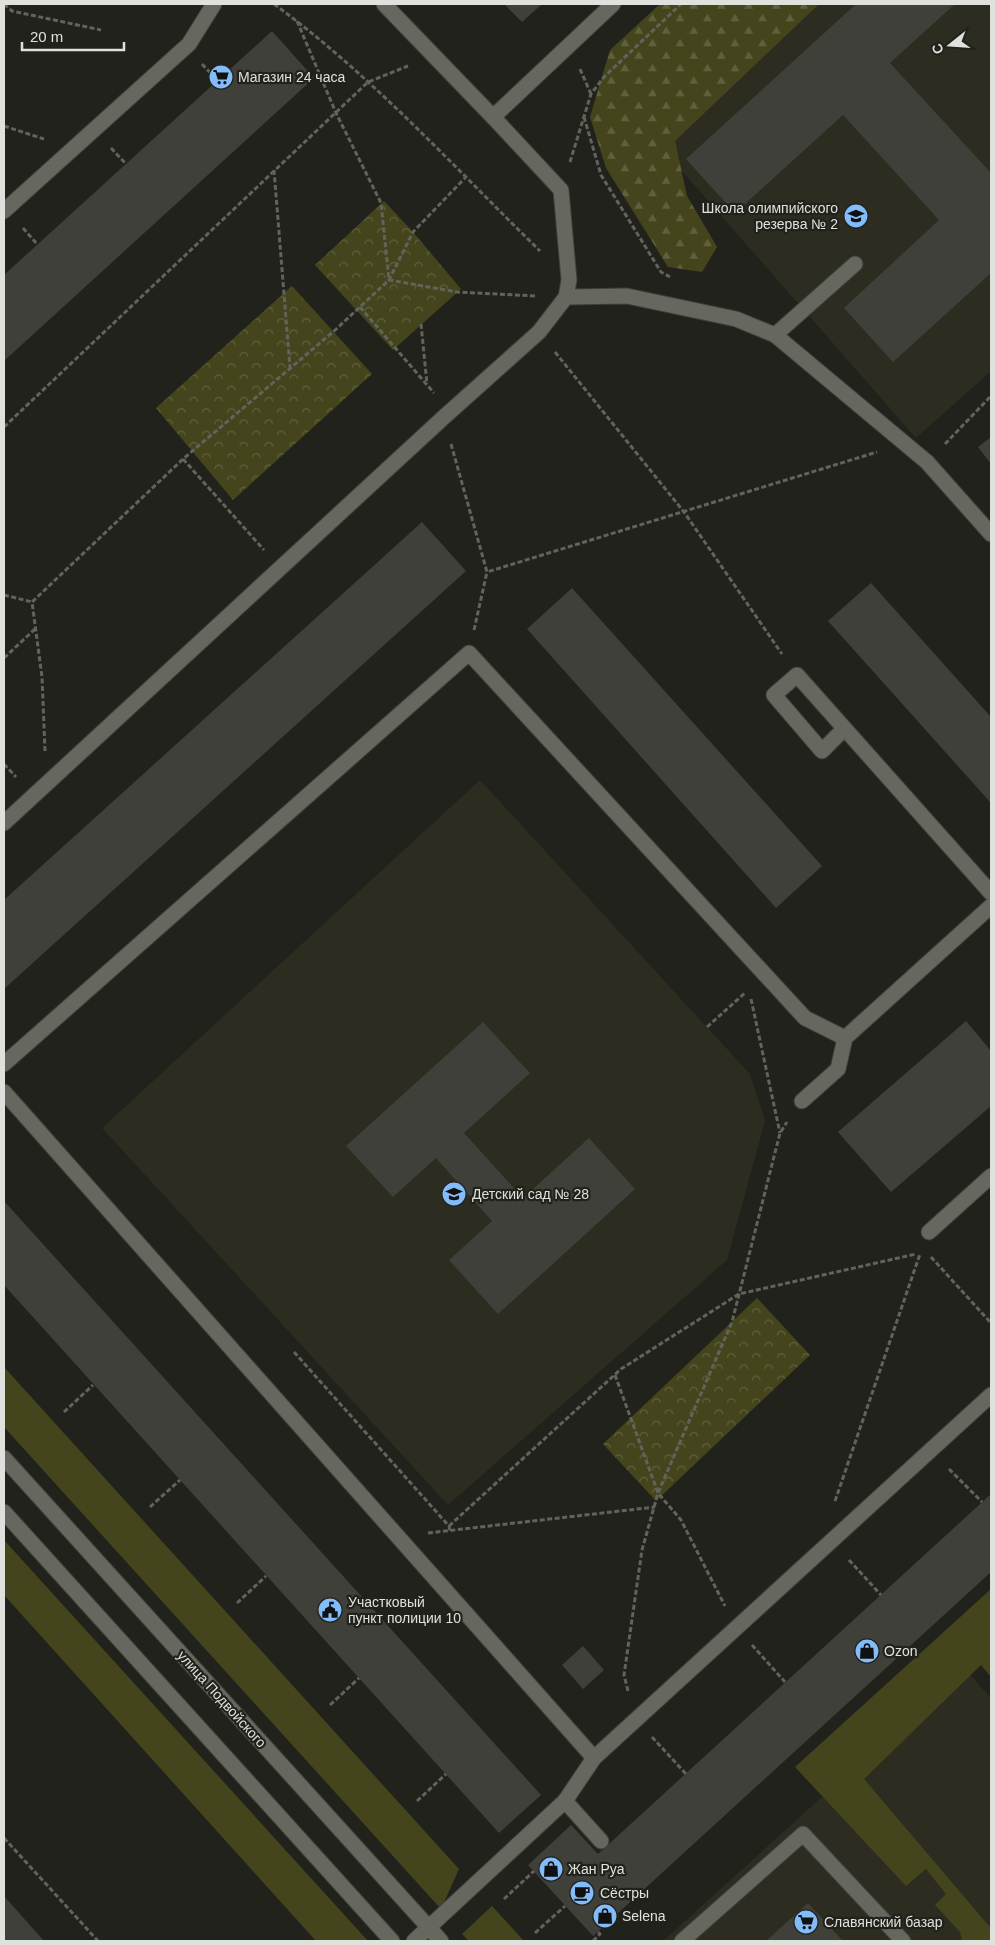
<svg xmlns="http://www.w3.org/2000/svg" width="995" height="1945" font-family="Helvetica,sans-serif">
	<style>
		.built { fill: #2c2c20 }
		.grass { fill: #45451d }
		.forest { fill: url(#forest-firs) }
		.park { fill: url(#park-crowns) }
		.building { fill: #3f4039 }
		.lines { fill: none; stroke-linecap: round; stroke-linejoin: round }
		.service-casing { stroke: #3e3f3a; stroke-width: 17 }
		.tertiary-casing { stroke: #3e3f3a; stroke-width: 17 }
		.path { stroke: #63635e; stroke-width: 3; stroke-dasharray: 5 2.5; stroke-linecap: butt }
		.service { stroke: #66675f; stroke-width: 15 }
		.tertiary { stroke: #66675f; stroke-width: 15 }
		.labels { text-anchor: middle; stroke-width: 4.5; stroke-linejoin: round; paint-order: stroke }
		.poi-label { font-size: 14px; fill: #e0e0dc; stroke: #22221c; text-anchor: start }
		.street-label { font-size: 14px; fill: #e0e0dc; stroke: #22221c }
	</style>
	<defs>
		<pattern id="forest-firs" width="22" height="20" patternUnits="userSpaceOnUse" patternTransform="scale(1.25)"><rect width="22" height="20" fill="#45451d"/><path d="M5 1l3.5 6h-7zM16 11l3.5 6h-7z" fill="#60603d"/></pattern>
		<pattern id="park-crowns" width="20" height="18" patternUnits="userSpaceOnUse" patternTransform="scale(1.25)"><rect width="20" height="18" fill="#45451d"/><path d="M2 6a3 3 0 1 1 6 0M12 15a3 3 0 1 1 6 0" fill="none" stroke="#60603d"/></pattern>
	</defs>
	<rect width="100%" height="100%" fill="#22221c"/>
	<g class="built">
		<polygon points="697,4 991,4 991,371 916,438 639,122"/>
		<polygon points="480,780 750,1074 765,1121 727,1260 448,1505 102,1128"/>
		<polygon points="964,1668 991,1698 991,1941 663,1941"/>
	</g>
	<g class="grass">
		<polygon points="4,1367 459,1869 441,1909 4,1427"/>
		<polygon points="4,1540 368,1941 316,1941 4,1595"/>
		<polygon points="991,1589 991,1677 981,1665 864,1779 989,1926 991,1924 991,1941 962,1941 960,1932 935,1905 946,1894 926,1869 906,1886 795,1767"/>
		<polygon points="492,1906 524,1941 469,1941 462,1934"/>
	</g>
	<polygon class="forest" points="660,4 819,4 675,141 687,196 717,247 702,272 668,267 606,168 590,117 610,50"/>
	<g class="park">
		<polygon points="384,201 413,232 461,289 393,350 315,265"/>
		<polygon points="292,286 372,374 233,500 156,408"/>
		<polygon points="757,1298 810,1355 656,1501 603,1444"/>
	</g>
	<g class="building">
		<polygon points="504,4 542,4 522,22"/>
		<polygon points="856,4 955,4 890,63 991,173 991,273 893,362 844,308 939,220 843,115 735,213 686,159"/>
		<polygon points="272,31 314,78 4,361 4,275"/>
		<polygon points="991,437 991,464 978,447"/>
		<polygon points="422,522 466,571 4,989 4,900"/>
		<polygon points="871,583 991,717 991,803 828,621"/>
		<polygon points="572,588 822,866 776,908 527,629"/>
		<polygon points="966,1021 991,1051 991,1106 891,1192 838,1132"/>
		<polygon points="483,1022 530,1073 464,1133 523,1198 589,1138 635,1189 498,1314 449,1260 492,1221 436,1158 393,1197 346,1146"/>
		<polygon points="4,1201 541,1795 499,1833 4,1285"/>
		<polygon points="991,1494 991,1572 593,1936 528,1865 571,1825 598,1854"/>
		<polygon points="583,1646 604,1670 583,1689 562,1665"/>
		<polygon points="4,1896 44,1941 4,1941"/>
		<polygon points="808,1903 843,1941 766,1941"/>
	</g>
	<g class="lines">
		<defs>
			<g id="service">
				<polyline points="384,4 493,117"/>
				<polyline points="4,211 189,44 214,4"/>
				<polyline points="566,297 627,296 736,319 775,335 927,462 991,534"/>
				<polyline points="775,335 855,264"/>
				<polyline points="844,729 822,751 774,695 797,675 991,893"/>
				<polyline points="4,823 444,417 539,332 566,297 569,280 561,190 493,117 613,4"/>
				<polyline points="4,1064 469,653 805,1018 845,1038"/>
				<polyline points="4,1092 594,1758"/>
				<polyline points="802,1101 838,1069 845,1038 991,906"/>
				<polyline points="929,1232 991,1176"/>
				<polyline points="565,1801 601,1841"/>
				<polyline points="414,1941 565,1801 594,1758 991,1395"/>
				<polyline points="682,1941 803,1834 903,1941"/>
			</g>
			<g id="tertiary">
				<polyline points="4,1458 441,1941"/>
				<polyline points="4,1512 392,1941"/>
			</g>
		</defs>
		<use href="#service" class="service-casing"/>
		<use href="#tertiary" class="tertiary-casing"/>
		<g class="path">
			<polyline points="4,4 12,11 101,30"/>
			<path d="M274 4C371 75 454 167 540 251"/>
			<polyline points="297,21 336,113 381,203 389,280 457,292 535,296"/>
			<polyline points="202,64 217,80"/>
			<polyline points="580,69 591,94"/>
			<polyline points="584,117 601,175 661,272 670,277"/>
			<polyline points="4,126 44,139"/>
			<polyline points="111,148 126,164"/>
			<polyline points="570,162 591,94 604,77 681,4"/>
			<polyline points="274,170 290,368"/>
			<polyline points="23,228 37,244"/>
			<polyline points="360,307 434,393"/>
			<polyline points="421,324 427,384"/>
			<polyline points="555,352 684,512 782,654"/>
			<polyline points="4,427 368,82 408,66"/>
			<polyline points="451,444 487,572 877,452"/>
			<polyline points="945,444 991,396"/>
			<polyline points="183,459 264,550"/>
			<polyline points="4,595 32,602"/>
			<polyline points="474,630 487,572"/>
			<polyline points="4,658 35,629"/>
			<polyline points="45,751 42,677 32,602 183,459 333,332 389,280 413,232 465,178"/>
			<polyline points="4,764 16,777"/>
			<polyline points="751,999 780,1133"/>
			<polyline points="707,1027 746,992"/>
			<polyline points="931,1257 991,1323"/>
			<polyline points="294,1352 449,1526 450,1531"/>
			<polyline points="615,1375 658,1493 681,1520 725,1606"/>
			<polyline points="64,1412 93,1385"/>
			<polyline points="949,1469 982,1502"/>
			<polyline points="835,1501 920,1254"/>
			<polyline points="150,1507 180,1480"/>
			<polyline points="449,1526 621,1369 739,1294 916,1254"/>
			<polyline points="428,1533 655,1507"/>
			<polyline points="849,1560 881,1595"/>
			<polyline points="237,1603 266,1576"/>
			<polyline points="752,1645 785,1682"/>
			<polyline points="628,1691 624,1675 642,1550 658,1493 732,1322 780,1133 787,1122"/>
			<polyline points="330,1705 359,1678"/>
			<polyline points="652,1737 686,1774"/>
			<polyline points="417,1801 446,1774"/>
			<polyline points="4,1838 98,1941"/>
			<polyline points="504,1899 534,1871"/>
			<polyline points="535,1933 565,1906"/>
			<polyline points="593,1941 600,1934 598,1932"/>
		</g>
		<use href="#service" class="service"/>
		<use href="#tertiary" class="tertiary"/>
	</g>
	<defs>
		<symbol id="supermarket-disc" viewBox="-11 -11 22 22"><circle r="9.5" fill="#82bcfa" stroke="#22221c"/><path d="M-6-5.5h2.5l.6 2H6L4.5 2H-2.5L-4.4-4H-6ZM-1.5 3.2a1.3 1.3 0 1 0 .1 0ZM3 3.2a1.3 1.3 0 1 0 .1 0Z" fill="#111"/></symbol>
		<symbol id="school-disc" viewBox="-11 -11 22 22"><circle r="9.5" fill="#82bcfa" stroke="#22221c"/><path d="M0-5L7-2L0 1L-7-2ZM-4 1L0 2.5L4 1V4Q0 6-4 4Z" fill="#111"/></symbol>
		<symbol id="civic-disc" viewBox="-11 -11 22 22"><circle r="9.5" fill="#82bcfa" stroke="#22221c"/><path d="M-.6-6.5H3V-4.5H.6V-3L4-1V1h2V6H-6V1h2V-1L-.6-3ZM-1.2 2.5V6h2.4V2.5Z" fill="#111"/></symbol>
		<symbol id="shop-disc" viewBox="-11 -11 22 22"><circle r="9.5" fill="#82bcfa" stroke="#22221c"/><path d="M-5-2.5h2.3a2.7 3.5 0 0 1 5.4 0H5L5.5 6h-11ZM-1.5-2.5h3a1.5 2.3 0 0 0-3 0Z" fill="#111"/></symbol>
		<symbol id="cafe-disc" viewBox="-11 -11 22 22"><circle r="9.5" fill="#82bcfa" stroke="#22221c"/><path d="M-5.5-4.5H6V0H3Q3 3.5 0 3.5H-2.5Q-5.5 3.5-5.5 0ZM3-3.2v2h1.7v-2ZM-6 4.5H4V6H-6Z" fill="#111"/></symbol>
	</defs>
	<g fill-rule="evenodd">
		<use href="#supermarket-disc" x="207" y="63" width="28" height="28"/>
		<use href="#school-disc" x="842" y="202" width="28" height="28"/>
		<use href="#school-disc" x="440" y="1180" width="28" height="28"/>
		<use href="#civic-disc" x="316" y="1596" width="28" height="28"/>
		<use href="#shop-disc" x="853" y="1637" width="28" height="28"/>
		<use href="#shop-disc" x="537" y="1855" width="28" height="28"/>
		<use href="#cafe-disc" x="568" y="1879" width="28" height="28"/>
		<use href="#shop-disc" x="591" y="1902" width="28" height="28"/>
		<use href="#supermarket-disc" x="792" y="1908" width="28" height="28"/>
	</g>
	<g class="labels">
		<g class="poi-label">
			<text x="238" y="82">Магазин 24 часа</text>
			<text x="838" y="213" text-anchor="end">Школа олимпийского<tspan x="838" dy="16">резерва № 2</tspan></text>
			<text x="472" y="1199">Детский сад № 28</text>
			<text x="348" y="1607">Участковый<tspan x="348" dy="16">пункт полиции 10</tspan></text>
			<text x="884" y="1656">Ozon</text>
			<text x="568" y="1874">Жан Руа</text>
			<text x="600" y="1898">Сёстры</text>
			<text x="622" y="1921">Selena</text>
			<text x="824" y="1927">Славянский базар</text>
		</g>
		<g class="street-label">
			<text transform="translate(222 1699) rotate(48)" y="5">улица Подвойского</text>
		</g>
	</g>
	<rect width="995" height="1945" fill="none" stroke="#e0e0dc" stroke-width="10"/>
	<g transform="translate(950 45) rotate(253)" stroke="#22221c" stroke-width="4" paint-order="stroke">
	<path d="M0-4L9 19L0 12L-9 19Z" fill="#e0e0dc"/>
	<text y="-8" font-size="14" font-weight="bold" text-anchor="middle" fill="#e0e0dc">С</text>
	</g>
	<path d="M22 42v8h102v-8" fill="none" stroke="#e0e0dc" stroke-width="2.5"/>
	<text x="30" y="42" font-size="15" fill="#e0e0dc" stroke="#22221c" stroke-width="4" paint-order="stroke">20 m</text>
</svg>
